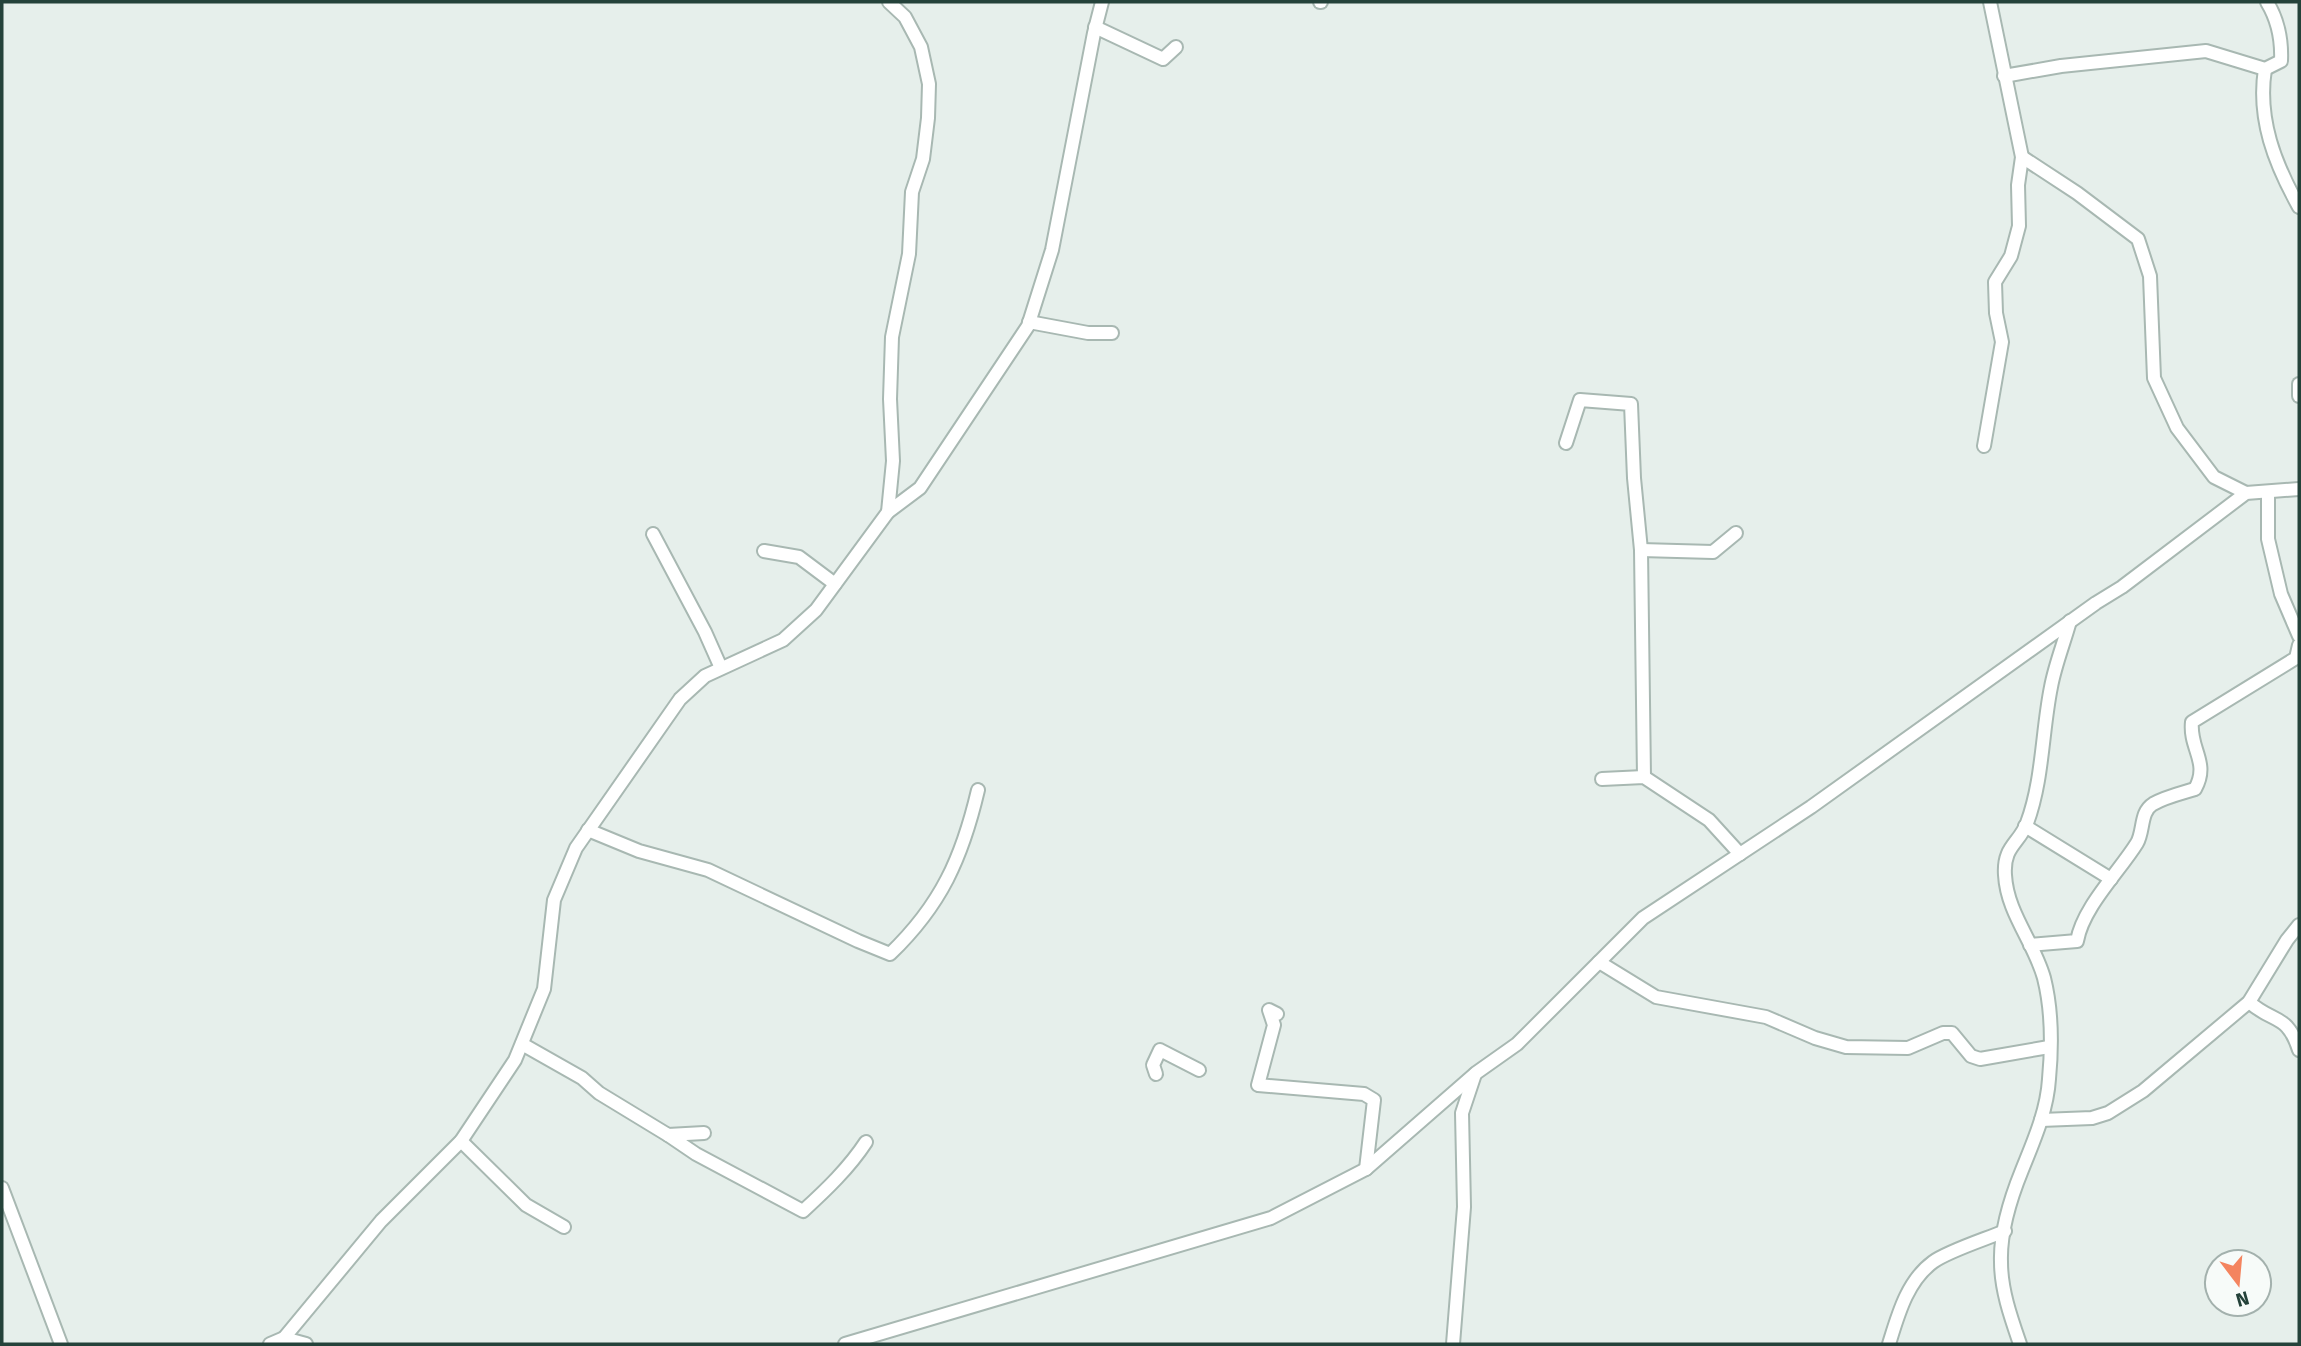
<svg xmlns="http://www.w3.org/2000/svg" width="2301" height="1346" font-family="'Fira Sans',sans-serif">
	<style>
		.lines { fill: none; stroke-linecap: round; stroke-linejoin: round }
		.street-casing { stroke: #a8b8b2; stroke-width: 16 }
		.street { stroke: #fff; stroke-width: 12 }
	</style>
	<rect width="100%" height="100%" fill="#e6efeb"/>
	<g class="lines">
		<defs>
			<g id="street">
				<polyline points="1320,2 1321,2"/>
				<polyline points="1095,27 1163,59 1176,47"/>
				<path d="M2265 69C2257 119 2275 164 2299 207"/>
				<path d="M2004 76 2061 66 2206 51 2265 69 2281 61C2282 39 2278 20 2267 2"/>
				<polyline points="2022,157 2077,193 2138,239 2150,276 2154,378 2177,428 2214,477 2246,493"/>
				<polyline points="1029,322 1088,333 1112,333"/>
				<polyline points="2299,384 2299,396"/>
				<polyline points="1566,443 1580,400 1631,404 1634,478 1641,550 1644,777"/>
				<polyline points="1984,446 2002,342 1996,313 1995,282 2011,256 2019,226 2018,185 2022,157 1990,2"/>
				<polyline points="2268,492 2268,539 2281,594 2299,636"/>
				<polyline points="888,512 893,461 890,399 892,337 909,254 912,192 923,159 928,118 929,84 921,47 905,17 889,2"/>
				<polyline points="653,534 705,632 721,668"/>
				<polyline points="1641,550 1713,552 1736,533"/>
				<polyline points="764,551 799,557 835,584"/>
				<polyline points="1602,779 1644,777 1709,820 1740,854"/>
				<polyline points="2025,826 2111,879"/>
				<path d="M588 830 639 851 708 870 858 941 890 954C941 905 962 858 978 790"/>
				<path d="M2030 945 2077 941C2083 907 2119 872 2137 843 2144 831 2140 812 2153 804 2165 797 2182 793 2195 789 2210 762 2189 749 2192 722L2296 658 2299 645"/>
				<polyline points="1599,962 1656,997 1766,1017 1815,1038 1846,1047 1908,1048 1943,1033 1952,1033 1971,1056 1980,1059 2049,1047"/>
				<path d="M2249 1002C2274 1024 2287 1013 2299 1050"/>
				<polyline points="1277,1014 1269,1010 1274,1025 1258,1085 1364,1094 1374,1100 1366,1169"/>
				<polyline points="522,1044 582,1078 599,1093 668,1135 704,1133"/>
				<polyline points="1156,1074 1153,1065 1160,1050 1199,1070"/>
				<polyline points="2041,1120 2092,1118 2108,1113 2143,1091 2249,1002 2287,940 2299,925"/>
				<path d="M668 1135 696 1154 803 1211C826 1190 849 1168 866 1142"/>
				<polyline points="461,1141 526,1205 564,1227"/>
				<polyline points="2,1188 61,1344"/>
				<polyline points="284,1338 381,1221 461,1141 515,1060 544,989 554,900 576,848 680,699 705,676 783,640 816,610 888,512 920,488 1028,326 1052,250 1094,33 1102,2"/>
				<polyline points="270,1344 284,1338 306,1344"/>
				<polyline points="845,1344 1271,1218 1366,1169 1476,1073 1517,1044 1643,918 1811,807 2096,603 2122,587 2246,493 2299,489"/>
				<polyline points="1453,1344 1464,1207 1462,1113 1475,1074"/>
				<path d="M1889 1344C1898 1315 1907 1281 1933 1262 1948 1251 1986 1239 2005 1231"/>
				<path d="M2020 1344C2011 1318 2001 1290 2001 1262 2000 1233 2011 1197 2022 1170 2034 1140 2047 1111 2049 1079 2052 1047 2052 1010 2044 978 2034 942 2007 913 2005 875 2003 846 2019 844 2027 823 2043 780 2042 731 2051 687 2055 665 2064 643 2070 621"/>
			</g>
		</defs>
		<use href="#street" class="street-casing"/>
		<use href="#street" class="street"/>
	</g>
	<rect width="2301" height="1346" fill="none" stroke="#24423a" stroke-width="7"/>
	<g transform="translate(2238 1283) rotate(164)"><circle r="33" fill="#f7fbf9" stroke="#a3b1ad" stroke-width="2"/>
	<path d="M0-5L12 26L0 18L-12 26Z" fill="#f4845f"/>
	<text y="-10" font-size="19" font-weight="bold" text-anchor="middle" fill="#24423a">N</text>
	</g>
</svg>
